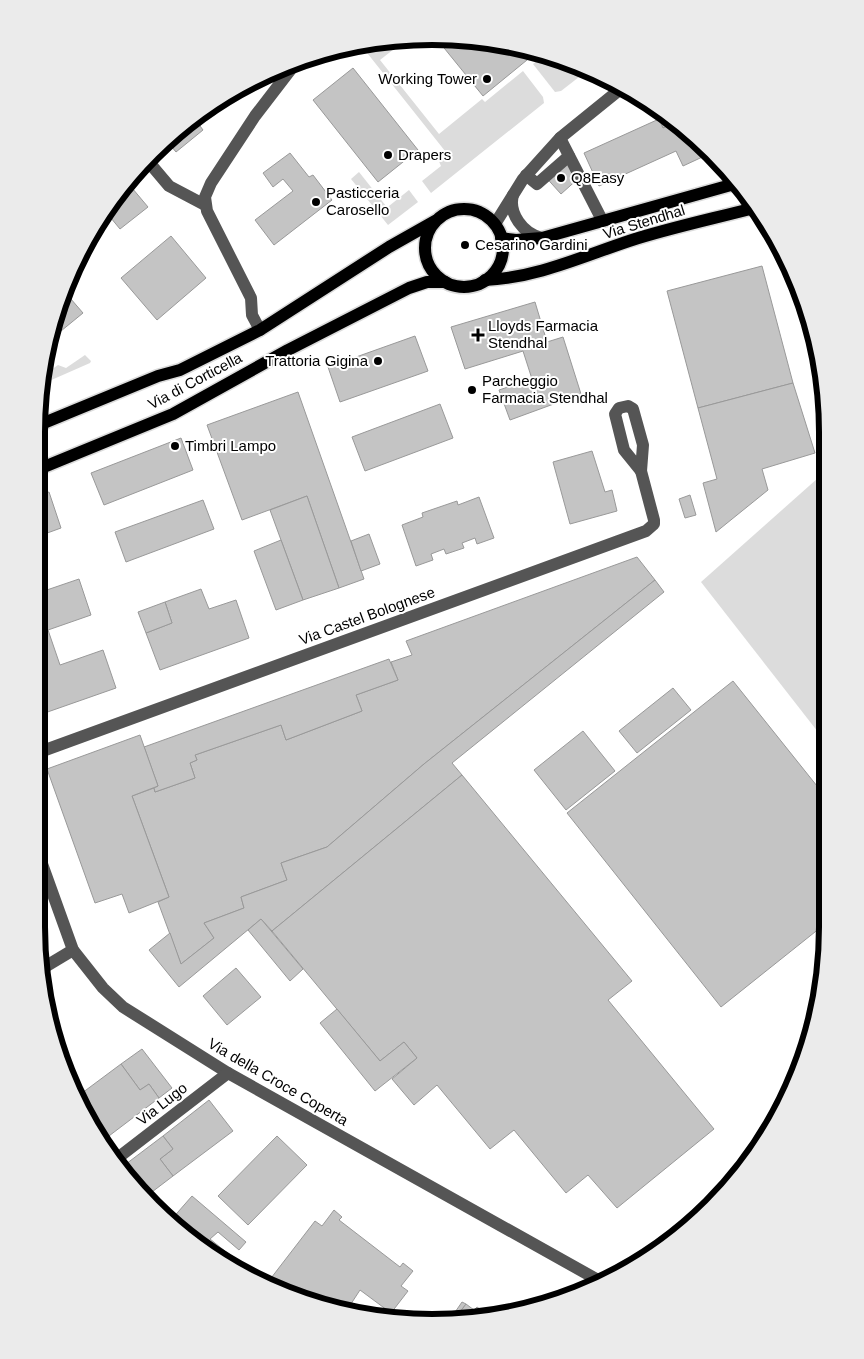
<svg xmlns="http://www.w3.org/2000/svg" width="864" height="1359" font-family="Helvetica,sans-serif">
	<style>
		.green { fill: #dcdcdc }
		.building { fill: #c4c4c4; stroke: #999 }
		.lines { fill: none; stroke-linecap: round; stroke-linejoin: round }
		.major-casing { stroke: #dbdbdb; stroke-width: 15 }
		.minor { stroke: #555; stroke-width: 12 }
		.major { stroke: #000; stroke-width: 12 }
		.poi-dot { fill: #000; stroke: #fff; stroke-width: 2 }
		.labels { text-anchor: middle; stroke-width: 4; stroke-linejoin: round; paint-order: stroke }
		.poi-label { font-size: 15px; fill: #000; stroke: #fff; text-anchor: start }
		.street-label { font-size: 15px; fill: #000; stroke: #fff }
		.rim { fill: none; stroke: #000; stroke-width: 6 }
	</style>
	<rect width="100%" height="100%" fill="#fff"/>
	<g class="green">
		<polygon points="387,39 394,49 380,60 439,134 482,99 485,102 523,71 543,97 544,103 431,193 422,181 441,166 437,157 445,151 360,44"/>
		<polygon points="546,54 588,70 561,91 555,92 533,64"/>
		<polygon points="359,172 386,206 389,206 409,190 418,202 388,225 351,179"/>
		<polygon points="85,355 91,361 90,363 40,385 41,377 58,365 66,368"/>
		<polygon points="827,470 825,741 701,582"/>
	</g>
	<g class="building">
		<polygon points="458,37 535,50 538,51 483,96 436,38"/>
		<polygon points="353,68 418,150 378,182 313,100"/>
		<polygon points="241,86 243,90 229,103 224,97"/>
		<polygon points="224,97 229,103 213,116 207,109 195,119 203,130 176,152 166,140 171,134"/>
		<polygon points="653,106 673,118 677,122 663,128"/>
		<polygon points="659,119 663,128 677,122 711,153 683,166 676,151 599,186 584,153"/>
		<polygon points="290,153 309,177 313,175 332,200 274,245 255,220 293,191 283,179 273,187 263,173"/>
		<polygon points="562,157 580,177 561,194 542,173"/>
		<polygon points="127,182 148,207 120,229 106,212 118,191"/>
		<polygon points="171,236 206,278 157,320 121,278"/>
		<polygon points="762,266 793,383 698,408 667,291"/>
		<polygon points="64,291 83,313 50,340"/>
		<polygon points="535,302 547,342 563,337 581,394 510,420 499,390 532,379 523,351 465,369 451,327"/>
		<polygon points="415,336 428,371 340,402 328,367"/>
		<polygon points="793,383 815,453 762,469 768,490 716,532 703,483 717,479 698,408"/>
		<polygon points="298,392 364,579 339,588 307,496 242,520 207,425"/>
		<polygon points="440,404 453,438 365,471 352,437"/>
		<polygon points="181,438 193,470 104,505 91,473"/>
		<polygon points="592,451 605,492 612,490 617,511 570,524 553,462"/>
		<polygon points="49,492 61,528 39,536 39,495"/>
		<polygon points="690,495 696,515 685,518 679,499"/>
		<polygon points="307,496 339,588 303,600 270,510"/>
		<polygon points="479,497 494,538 477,544 475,538 462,543 464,548 446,554 444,549 431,554 433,560 416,566 402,525 423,517 422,513 457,501 458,505"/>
		<polygon points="203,500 214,529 126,562 115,532"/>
		<polygon points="369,534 380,564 361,571 351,541"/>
		<polygon points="281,540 303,600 276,610 254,551"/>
		<polygon points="637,557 655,580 424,764 327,847 281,863 287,880 241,897 244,908 204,923 214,938 181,964 158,902 169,897 132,796 154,788 155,792 195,778 190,763 197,760 195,755 281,725 286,740 362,711 356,695 398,680 391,662 412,655 406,641"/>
		<polygon points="79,579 91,615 48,630 60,665 103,650 116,688 39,715 38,709 38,593"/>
		<polygon points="655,580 664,592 452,763 462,775 272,931 261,919 179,987 149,950 170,933 181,964 214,938 204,923 244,908 241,897 287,880 281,863 327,847 424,764"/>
		<polygon points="201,589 209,609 236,600 249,638 160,670 146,633 172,623 165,602"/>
		<polygon points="165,602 172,623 146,633 138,612"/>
		<polygon points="389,659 398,680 356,695 362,711 286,740 281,725 195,755 197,760 190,763 195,778 155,792 154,788 158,786 144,747"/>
		<polygon points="733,681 825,796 825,924 721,1007 567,813"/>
		<polygon points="673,688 691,710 637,753 619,731"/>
		<polygon points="583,731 615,771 566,810 534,770"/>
		<polygon points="140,735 158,786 132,796 169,897 129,913 122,894 95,903 47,769"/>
		<polygon points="462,775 632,981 608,1000 714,1129 617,1208 588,1175 566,1193 514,1130 490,1149 437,1085 414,1105 392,1079 417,1058 404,1042 380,1061 272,931"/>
		<polygon points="261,919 303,969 290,981 248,930"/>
		<polygon points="236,968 261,997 227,1025 203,996"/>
		<polygon points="337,1009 380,1061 404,1042 417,1058 375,1091 320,1023"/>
		<polygon points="142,1049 172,1088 159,1098 149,1084 140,1090 121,1064"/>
		<polygon points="121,1064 140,1090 149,1084 159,1098 101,1142 78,1096"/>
		<polygon points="209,1100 233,1131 173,1176 160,1159 173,1149 163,1136"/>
		<polygon points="163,1136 173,1149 160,1159 173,1176 148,1195 122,1167"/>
		<polygon points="277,1136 307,1165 248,1225 218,1196"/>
		<polygon points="192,1196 246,1242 239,1250 218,1232 210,1239 241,1264 239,1267 199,1245 171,1220"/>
		<polygon points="334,1210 342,1217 339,1220 400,1267 403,1263 413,1271 401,1286 408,1291 391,1313 360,1290 347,1310 305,1302 268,1282 315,1221 322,1226"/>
		<polygon points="462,1302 466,1304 460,1312 465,1316 451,1318"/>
		<polygon points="466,1304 474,1310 477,1307 487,1314 465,1316 460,1312"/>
	</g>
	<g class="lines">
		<defs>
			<g id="major">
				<circle cx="464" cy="248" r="39"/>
				<polyline points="501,238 516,240 542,238 738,183"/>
				<path d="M485 280C536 278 581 257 629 241 669 228 712 219 754 208"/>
				<polyline points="39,425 158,376 180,370 260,330 389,247 435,221"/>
				<polyline points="39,469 173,414 288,350 409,288 427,282 445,282"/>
			</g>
		</defs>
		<use href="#major" class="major-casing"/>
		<g class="minor">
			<polyline points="560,138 602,220"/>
			<polyline points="147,160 169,186 205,205"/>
			<polyline points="526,175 537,184 569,156"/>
			<path d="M513 195C508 213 523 234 542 238"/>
			<polyline points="495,224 523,179 560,138 623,87"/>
			<polyline points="260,330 252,315 251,298 207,211 205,197 211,183 255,116 298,60"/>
			<polygon points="628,406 633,409 643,445 641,471 624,450 615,414 619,408"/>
			<polyline points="37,753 646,531 654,524 654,520 641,471"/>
			<polyline points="37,850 73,950 103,988 123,1007 228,1073 598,1280"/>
			<polyline points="43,968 73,950"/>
			<polyline points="115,1160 228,1073"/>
		</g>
		<use href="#major" class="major"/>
	</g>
	<g class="poi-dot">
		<circle cx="487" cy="79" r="5"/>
		<circle cx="388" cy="155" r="5"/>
		<circle cx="561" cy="178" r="5"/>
		<circle cx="316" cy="202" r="5"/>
		<circle cx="465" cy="245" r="5"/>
		<path d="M475.5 327.5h5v5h5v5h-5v5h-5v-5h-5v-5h5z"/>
		<circle cx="378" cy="361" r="5"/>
		<circle cx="472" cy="390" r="5"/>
		<circle cx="175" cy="446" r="5"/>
	</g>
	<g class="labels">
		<g class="poi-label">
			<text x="477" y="84" text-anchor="end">Working Tower</text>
			<text x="398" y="160">Drapers</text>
			<text x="571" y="183">Q8Easy</text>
			<text x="326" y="198">Pasticceria<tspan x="326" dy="17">Carosello</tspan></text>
			<text x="475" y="250">Cesarino Gardini</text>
			<text x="488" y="331">Lloyds Farmacia<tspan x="488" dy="17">Stendhal</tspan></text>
			<text x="368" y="366" text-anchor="end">Trattoria Gigina</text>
			<text x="482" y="386">Parcheggio<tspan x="482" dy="17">Farmacia Stendhal</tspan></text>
			<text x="185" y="451">Timbri Lampo</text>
		</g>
		<g class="street-label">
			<text transform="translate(644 222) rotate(-17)" y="5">Via Stendhal</text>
			<text transform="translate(195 381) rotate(-28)" y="5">Via di Corticella</text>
			<text transform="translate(367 616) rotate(-20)" y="5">Via Castel Bolognese</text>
			<text transform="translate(278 1082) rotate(30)" y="5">Via della Croce Coperta</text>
			<text transform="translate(162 1104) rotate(-38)" y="5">Via Lugo</text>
		</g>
	</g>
	<path d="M0 0H864V1359H0ZM432 45H432A387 387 0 0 1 819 432V927A387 387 0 0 1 432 1314H432A387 387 0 0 1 45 927V432A387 387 0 0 1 432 45Z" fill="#ebebeb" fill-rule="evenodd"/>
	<path class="rim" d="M432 45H432A387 387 0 0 1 819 432V927A387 387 0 0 1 432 1314H432A387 387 0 0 1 45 927V432A387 387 0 0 1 432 45Z"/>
</svg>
